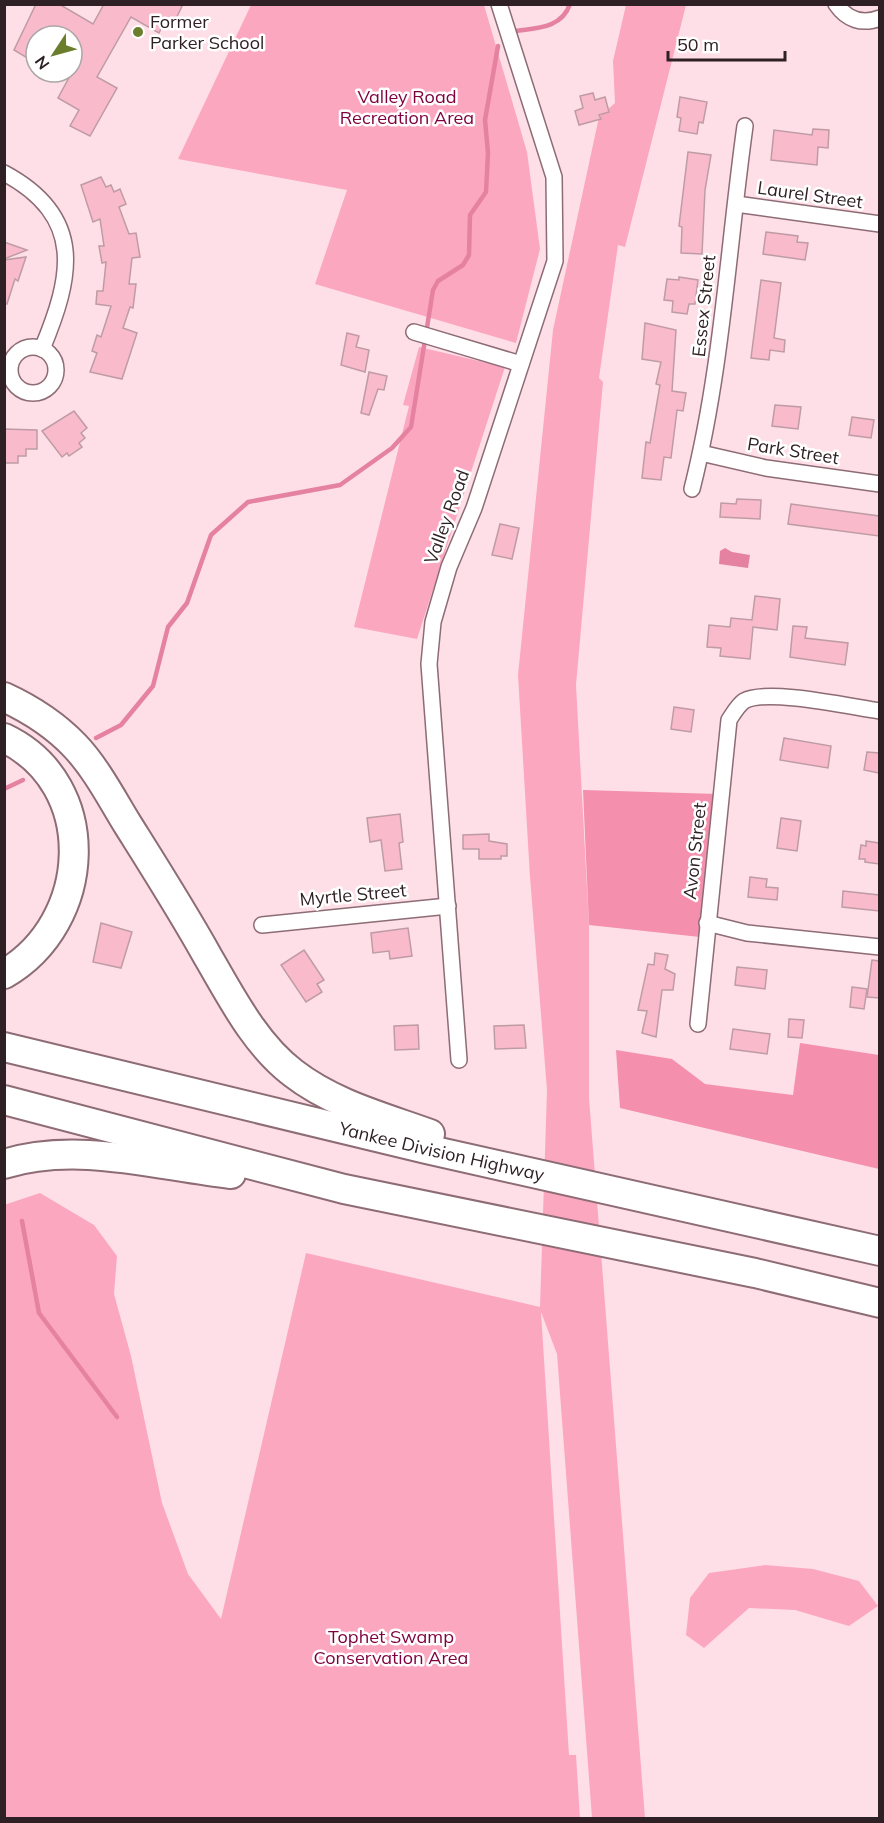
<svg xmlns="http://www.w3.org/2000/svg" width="884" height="1823" font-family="Mulish,sans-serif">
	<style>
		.green { fill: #fca7c0 }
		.forest { fill: #f48fae }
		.water { fill: #e582a1 }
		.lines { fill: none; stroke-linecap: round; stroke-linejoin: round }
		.stream { stroke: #e582a1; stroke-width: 4.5 }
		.building { fill: #f9bacb; stroke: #bf9ca5; stroke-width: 1.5 }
		.street-casing { stroke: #8d6c75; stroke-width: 18 }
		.highway-casing { stroke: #8d6c75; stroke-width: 32 }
		.street { stroke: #fff; stroke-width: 15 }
		.highway { stroke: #fff; stroke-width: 28 }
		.poi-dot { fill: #6b7e2e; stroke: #fff; stroke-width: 2 }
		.labels { text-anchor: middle; stroke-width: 5; stroke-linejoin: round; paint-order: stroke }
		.poi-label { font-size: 18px; fill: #2e2024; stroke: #fff; text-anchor: start }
		.park-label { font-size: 18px; fill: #7e003e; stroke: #fff }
		.street-label { font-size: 18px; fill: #2e2024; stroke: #fff }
	</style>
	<rect width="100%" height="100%" fill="#fedfe7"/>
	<g class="green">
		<polygon points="251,5 484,5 527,152 540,249 516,343 315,284 347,190 178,159"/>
		<polygon points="626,5 686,5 625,247 618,245 599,378 603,382 576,685 589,925 589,1098 645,1818 592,1818 557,1354 541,1312 569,1755 576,1755 580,1818 5,1818 4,1205 40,1193 94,1225 117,1256 114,1294 131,1356 162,1503 188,1574 221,1619 306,1253 540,1307 547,1090 530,877 518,675 553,330 599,117 615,103 613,61"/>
		<polygon points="419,347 505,367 417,639 354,627 409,406 403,405"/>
		<polygon points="765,1565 813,1569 859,1581 878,1606 849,1626 795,1610 749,1608 704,1648 686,1635 690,1598 709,1573"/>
	</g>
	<g class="forest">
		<polygon points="583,790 718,794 700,937 589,925"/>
		<polygon points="800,1043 879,1055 879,1169 620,1108 616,1050 672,1059 705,1084 793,1095"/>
	</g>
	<polygon class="water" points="725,548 732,552 750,555 748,568 719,564 720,551"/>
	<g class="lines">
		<g class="stream">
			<path d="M516 31C537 28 562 28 570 4"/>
			<polyline points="96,738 121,725 153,686 168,627 187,603 211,535 248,502 340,485 392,448 411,427 433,290 438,281 463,265 469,255 470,215 486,192 488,153 485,120 498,46"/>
			<polyline points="4,789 23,780"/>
			<polyline points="22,1221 39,1313 117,1417"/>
		</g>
	</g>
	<g class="building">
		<polygon points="36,4 59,4 93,24 104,4 183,4 173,25 165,20 159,33 131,17 97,77 117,88 90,136 70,126 79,110 58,98 72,72 72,36 36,36 36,46 29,59 14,50"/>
		<polygon points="593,93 595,100 605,97 609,112 599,115 601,119 579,125 575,111 583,108 580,96"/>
		<polygon points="680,97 707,102 703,123 699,122 697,134 679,131 681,118 677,117"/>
		<polygon points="813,129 829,130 828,148 818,147 817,165 771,160 774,130 812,135"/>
		<polygon points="688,152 711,155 705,190 702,254 681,253 682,227 679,226"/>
		<polygon points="101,177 106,187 111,185 114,192 120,189 126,204 119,207 129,234 136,233 140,257 132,258 129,284 136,284 133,308 130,307 123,328 137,333 122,379 90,372 97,353 92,351 97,335 101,337 111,306 96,304 97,291 103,291 106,262 102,263 99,246 104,246 100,219 93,222 81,185"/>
		<polygon points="766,232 798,236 797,242 808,243 805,260 763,254"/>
		<polygon points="4,242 27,250 4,259"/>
		<polygon points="26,257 18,281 15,279 7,304 4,304 4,260"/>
		<polygon points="679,277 698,280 695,304 689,304 687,314 672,312 673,301 664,300 667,279 679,280"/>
		<polygon points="761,280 781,283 774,338 785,340 784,352 770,350 769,360 751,358"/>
		<polygon points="645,323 676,330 672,391 686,393 683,411 677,410 671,458 664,457 661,480 642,478 646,442 650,443 660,385 656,384 661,362 642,359"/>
		<polygon points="347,333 359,336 356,347 369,350 365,372 341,365"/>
		<polygon points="369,372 387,376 384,390 378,389 369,415 361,413"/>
		<polygon points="775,405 801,407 798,429 772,426"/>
		<polygon points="74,411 87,428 81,433 85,438 79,443 82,447 69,456 67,453 62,457 42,431"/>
		<polygon points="852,417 874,420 871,438 849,435"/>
		<polygon points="4,429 37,430 37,449 26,449 26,456 18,456 18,463 4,463"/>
		<polygon points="737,499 761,500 760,519 720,517 721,503 736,504"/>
		<polygon points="791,504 879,516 879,536 788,524"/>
		<polygon points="500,524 519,528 512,559 492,555"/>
		<polygon points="755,596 780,599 777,630 753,627 750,659 720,656 721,648 707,647 709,625 730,627 731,618 752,620"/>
		<polygon points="793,626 807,627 805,638 848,643 845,665 790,657"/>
		<polygon points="674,707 694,710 691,732 671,729"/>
		<polygon points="784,738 831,746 828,768 780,760"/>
		<polygon points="867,752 879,753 879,773 864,770"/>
		<polygon points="400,814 403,842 399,843 402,869 385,871 381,840 370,842 367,818"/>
		<polygon points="781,818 801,821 797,851 777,848"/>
		<polygon points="489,834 489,841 507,844 507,856 501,856 501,859 479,859 479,849 463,849 463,835"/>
		<polygon points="866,841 879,843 879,864 865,862 865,859 859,859 861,845 866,846"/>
		<polygon points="750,877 767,879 766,887 778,888 777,900 748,897"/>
		<polygon points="843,891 879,895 879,911 842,907"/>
		<polygon points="101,923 132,932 121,968 93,962"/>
		<polygon points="408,928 412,956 390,959 389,951 373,953 371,933"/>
		<polygon points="304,950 324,980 317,984 322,992 306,1002 281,965"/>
		<polygon points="655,953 668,955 665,969 675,974 673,990 662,990 656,1037 642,1033 647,1011 638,1010 648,964 654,965"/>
		<polygon points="872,960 879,961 879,998 867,997"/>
		<polygon points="737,967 767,970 765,989 735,985"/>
		<polygon points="852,987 867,989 864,1009 850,1007"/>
		<polygon points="789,1019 804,1020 802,1038 788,1037"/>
		<polygon points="418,1025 419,1049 395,1050 394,1026"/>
		<polygon points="524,1025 526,1048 495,1049 494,1026"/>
		<polygon points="733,1029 770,1034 767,1054 730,1049"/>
	</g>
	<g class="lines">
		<defs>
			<g id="street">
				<path d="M836 4C847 20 862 25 880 18"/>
				<path d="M4 173C86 217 72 277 42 349"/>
				<polyline points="736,204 880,224"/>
				<polyline points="414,332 521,364"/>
				<circle cx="33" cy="370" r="23"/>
				<polyline points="701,453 766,468 880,484"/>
				<path d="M692 489C722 370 728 248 745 126"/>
				<polyline points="707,923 747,933 880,947"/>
				<polyline points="262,925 448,906"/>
				<path d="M698 1024 729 720C733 714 738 705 744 701 767 688 851 707 880 711"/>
				<polyline points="459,1060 429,664 433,622 449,567 474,508 555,261 554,177 499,4"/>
			</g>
			<g id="highway">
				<path d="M4 697C30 709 55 725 75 746 96 768 112 799 128 825 155 868 183 912 208 957 232 998 255 1044 293 1073 333 1104 383 1117 430 1134"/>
				<path d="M4 738C101 784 93 923 4 974"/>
				<path id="s1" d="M4 1047 426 1149 880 1251"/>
				<polyline points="4,1100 344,1189 755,1273 880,1303"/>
				<path d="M4 1164C77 1141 158 1166 231 1174"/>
			</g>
		</defs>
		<use href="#street" class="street-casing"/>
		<use href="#highway" class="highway-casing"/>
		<use href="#street" class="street"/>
		<use href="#highway" class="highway"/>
	</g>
	<circle class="poi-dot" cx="138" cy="32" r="6"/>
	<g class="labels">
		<g class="poi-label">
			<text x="150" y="28">Former<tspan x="150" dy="21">Parker School</tspan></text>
		</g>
		<g class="park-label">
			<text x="407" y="103">Valley Road<tspan x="407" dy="21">Recreation Area</tspan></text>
			<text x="391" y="1643">Tophet Swamp<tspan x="391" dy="21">Conservation Area</tspan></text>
		</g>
		<g class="street-label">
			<text transform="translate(810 195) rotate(8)" y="6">Laurel Street</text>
			<text transform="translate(704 306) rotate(-84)" y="6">Essex Street</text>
			<text transform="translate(793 451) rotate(9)" y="6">Park Street</text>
			<text transform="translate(447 517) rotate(-70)" y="6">Valley Road</text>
			<text transform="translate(695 851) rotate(-84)" y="6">Avon Street</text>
			<text transform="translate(353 895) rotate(-5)" y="6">Myrtle Street</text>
			<text dy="6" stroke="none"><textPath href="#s1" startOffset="450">Yankee Division Highway</textPath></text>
		</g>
	</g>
	<rect width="884" height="1823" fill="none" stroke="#2e2024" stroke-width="12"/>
	<g transform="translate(54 54) rotate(234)"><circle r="28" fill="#ffffff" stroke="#aba6a7" stroke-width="1.5"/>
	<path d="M0-4.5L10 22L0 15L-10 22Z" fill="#6b7e2e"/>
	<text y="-9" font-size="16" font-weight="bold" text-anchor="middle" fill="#2e2024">N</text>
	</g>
	<path d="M668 51v9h117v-9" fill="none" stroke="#2e2024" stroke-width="3"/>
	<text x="677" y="51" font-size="18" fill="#2e2024" stroke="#ffffff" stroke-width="4.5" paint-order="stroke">50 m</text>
</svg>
